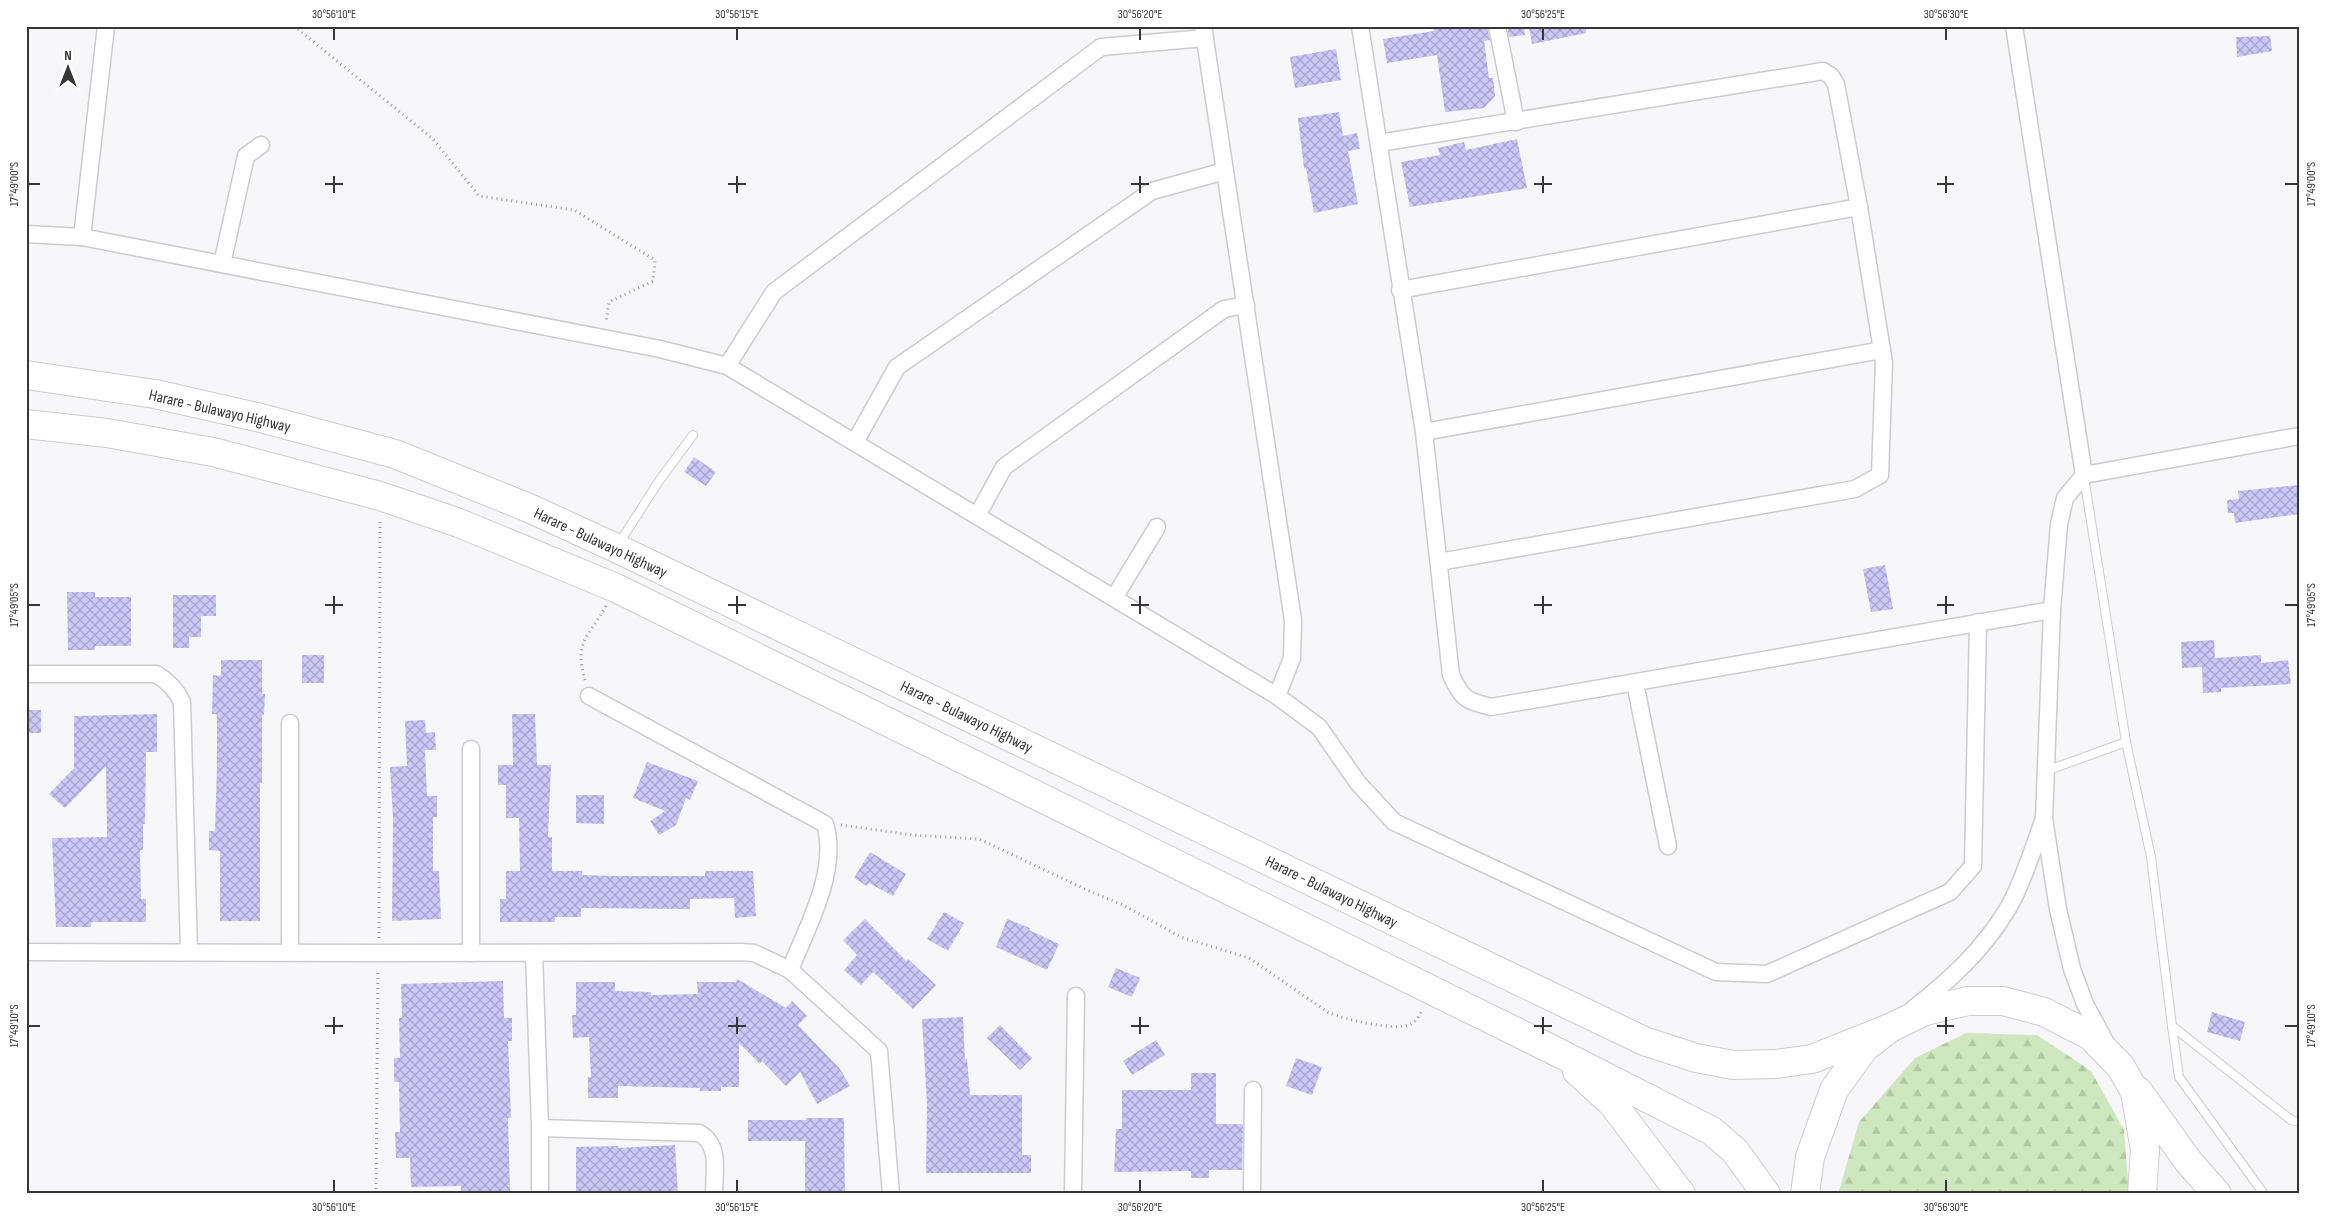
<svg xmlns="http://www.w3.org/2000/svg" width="2325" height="1220" font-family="'Sofia Sans Condensed',sans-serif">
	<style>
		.forest { fill: url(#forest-firs) }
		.building { fill: url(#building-cross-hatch) }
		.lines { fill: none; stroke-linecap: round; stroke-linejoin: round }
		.lane-casing { stroke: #cccccf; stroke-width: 10 }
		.street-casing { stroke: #cccccf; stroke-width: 19 }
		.highway-casing { stroke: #cccccf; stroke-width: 30 }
		.path { stroke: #98989a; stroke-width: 3; stroke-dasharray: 1 4; stroke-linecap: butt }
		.lane { stroke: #fff; stroke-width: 8 }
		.street { stroke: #fff; stroke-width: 16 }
		.highway { stroke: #fff; stroke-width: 28 }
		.ticks { fill: none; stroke: #363637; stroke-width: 2 }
		.labels { text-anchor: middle; stroke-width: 4; stroke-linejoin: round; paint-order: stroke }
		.street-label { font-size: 16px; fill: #363637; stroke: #fff }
		.neatline { fill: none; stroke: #363637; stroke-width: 2 }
		.ticks-label { font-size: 12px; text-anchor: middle; fill: #363637 }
	</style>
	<defs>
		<pattern id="forest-firs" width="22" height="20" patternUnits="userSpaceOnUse" patternTransform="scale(1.25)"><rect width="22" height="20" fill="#cfe7be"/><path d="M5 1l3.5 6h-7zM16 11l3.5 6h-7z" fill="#b2c7a4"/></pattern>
		<pattern id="building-cross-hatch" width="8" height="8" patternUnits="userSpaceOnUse" patternTransform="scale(1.25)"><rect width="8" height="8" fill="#cdc6f9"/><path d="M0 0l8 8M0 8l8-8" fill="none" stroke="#a7a2ca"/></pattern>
	</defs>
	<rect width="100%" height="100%" fill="#f7f7fa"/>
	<polygon class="forest" points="1966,1033 2037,1035 2091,1071 2124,1130 2129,1194 1838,1194 1859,1122 1915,1058"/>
	<g class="building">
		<polygon points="1433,26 1487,26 1490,40 1484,41 1489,78 1493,78 1495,96 1484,108 1445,112 1437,55 1387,63 1383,39 1434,31"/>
		<polygon points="1507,26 1524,26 1525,35 1509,37"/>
		<polygon points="1529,26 1586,26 1586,33 1532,44"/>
		<polygon points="2270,36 2272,51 2237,57 2236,37"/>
		<polygon points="1336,49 1341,80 1295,88 1290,57"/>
		<polygon points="1339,112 1343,136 1357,133 1360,149 1348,151 1358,204 1314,213 1306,168 1304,168 1298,118"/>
		<polygon points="1517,139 1527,188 1410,207 1401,162 1440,155 1438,148 1464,142 1466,150"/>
		<polygon points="694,457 716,472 706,486 684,472"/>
		<polygon points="2299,485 2299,514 2235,523 2234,513 2228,513 2227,500 2239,499 2238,491"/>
		<polygon points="1885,565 1893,609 1871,612 1863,569"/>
		<polygon points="67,592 95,592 95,597 131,597 131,646 95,646 95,650 68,650"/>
		<polygon points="173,595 216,595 216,616 201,616 201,637 189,637 189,648 173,648"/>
		<polygon points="2214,640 2215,658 2261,655 2261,663 2288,660 2291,684 2221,688 2221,692 2203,693 2202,667 2182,668 2181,642"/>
		<rect x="302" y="655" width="22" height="28"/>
		<polygon points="221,660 262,660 262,694 265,694 264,715 262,715 262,783 260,783 260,921 220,921 220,851 209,850 209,831 215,831 217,764 217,714 212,714 213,675 221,676"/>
		<rect x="26" y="710" width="15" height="23"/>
		<polygon points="157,714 157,752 146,752 145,824 143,824 143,850 140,850 141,899 146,899 146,922 91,922 91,927 56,927 52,838 107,837 106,766 65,808 49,794 74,768 74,716"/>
		<polygon points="512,714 535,714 537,765 551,765 548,837 552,837 552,871 582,871 582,875 616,876 705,876 705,871 753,871 756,916 735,918 734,898 690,899 690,909 581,908 581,917 555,917 555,922 500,922 500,899 506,899 506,871 520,871 519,818 506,818 506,785 498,785 498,765 513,765"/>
		<polygon points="425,720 426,733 435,732 436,750 425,750 427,796 437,796 437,817 433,817 433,871 439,871 441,919 392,921 393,818 390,767 407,766 405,721"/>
		<polygon points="647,762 698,781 690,800 686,798 676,825 659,835 650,821 665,811 633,798"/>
		<polygon points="576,795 604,795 604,824 576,823"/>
		<polygon points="870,852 906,874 893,896 869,883 867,886 854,878"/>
		<polygon points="944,912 964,923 948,951 927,939"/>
		<polygon points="865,919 906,961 908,959 936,985 913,1009 873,972 861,985 844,970 857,955 843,940"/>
		<polygon points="1007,919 1030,928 1029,930 1059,944 1047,970 996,947"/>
		<polygon points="1116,968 1140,978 1132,997 1108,987"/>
		<polygon points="737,979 786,1008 792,1001 807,1016 798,1025 840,1069 850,1086 817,1104 800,1072 786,1086 762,1061 760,1064 739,1043 739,1087 721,1087 721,1091 700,1091 700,1088 618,1086 618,1098 588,1098 588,1077 591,1077 589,1037 573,1038 572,1015 576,1015 576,982 615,982 615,991 651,992 651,995 698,994 697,982 736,982"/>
		<polygon points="503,981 504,1018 512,1018 512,1041 508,1041 511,1118 508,1118 510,1193 461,1193 461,1186 411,1187 410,1158 396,1158 395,1132 400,1132 399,1082 394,1082 394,1058 400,1058 399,1018 402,1018 401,984"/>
		<polygon points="2212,1012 2245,1022 2240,1041 2207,1032"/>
		<polygon points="963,1017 965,1060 967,1058 970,1095 1022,1095 1022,1155 1031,1155 1031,1173 926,1173 927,1104 922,1019"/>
		<polygon points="1000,1025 1032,1058 1020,1070 987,1038"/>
		<polygon points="1156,1040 1165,1055 1132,1075 1123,1061"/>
		<polygon points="1296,1058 1322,1067 1312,1095 1286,1086"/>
		<polygon points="1191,1073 1216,1073 1216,1124 1243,1124 1242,1170 1209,1170 1209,1178 1191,1178 1191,1171 1114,1172 1116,1129 1122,1129 1122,1090 1191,1090"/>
		<polygon points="806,1118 844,1118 845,1194 805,1194 805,1141 748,1141 748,1120 806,1120"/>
		<polygon points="675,1145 678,1194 576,1194 576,1147 618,1146 618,1148"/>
	</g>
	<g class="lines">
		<defs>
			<g id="lane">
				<polyline points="2084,477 2126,742 2151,857 2172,1026 2291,1120 2299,1122"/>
				<polyline points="618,545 659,481 693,435"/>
				<polyline points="2046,771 2126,742"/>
				<polyline points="2172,1026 2179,1077 2264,1194"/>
			</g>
			<g id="street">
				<polyline points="1203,26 1293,620 1292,658 1277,696"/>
				<path d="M1360 26 1424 432 1451 675C1463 700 1465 700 1491 707L2052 610"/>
				<polyline points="1497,26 1516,122"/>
				<polyline points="2014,26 2084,475"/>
				<polyline points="1379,143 1823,71 1831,76 1836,84 1859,207 1884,363 1880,475 1855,489 1439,562"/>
				<polyline points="26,234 82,237 660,349 727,366 1277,696 1319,727 1358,783 1394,822 1716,972 1767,974 1950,892 1973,866 1978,622"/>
				<polyline points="82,237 106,26"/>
				<polyline points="222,264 246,156 261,145"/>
				<polyline points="1400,290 1859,207"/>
				<polyline points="727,366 774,292 1101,47 1205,38"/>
				<polyline points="1424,432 1882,350"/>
				<polyline points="855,442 897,367 1152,191 1225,171"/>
				<polyline points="977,516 1004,467 1224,309 1246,305"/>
				<polyline points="1114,598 1157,527"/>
				<path d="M26 674H156C168 681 176 689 182 702L189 951"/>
				<polyline points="1635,683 1668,846"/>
				<path d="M589 696 825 824C839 871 807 927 790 970"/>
				<polyline points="290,723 290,952"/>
				<polyline points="471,749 471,953"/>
				<polyline points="26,952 379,953 741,952 754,953 790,970 879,1051 891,1194"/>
				<polyline points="534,953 540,1128 540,1194"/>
				<path d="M1913 1009C1950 980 1983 950 2007 910 2021 887 2034 847 2043 821"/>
				<polyline points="2106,1043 2085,1004 2072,969 2058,909 2044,819 2052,610 2059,524 2065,498 2084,475 2299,436"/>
				<path d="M540 1128 699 1133C721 1145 714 1172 714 1194"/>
				<polyline points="1073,1194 1076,996"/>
				<polyline points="1252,1194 1253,1090"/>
			</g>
			<g id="highway">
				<polyline points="26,375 155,394 257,417 395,454 529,508 616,548 1644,1041 1696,1058 1733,1065 1776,1064 1812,1059 1890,1028"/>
				<polyline points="26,424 107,433 213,452 380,496 459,523 616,588 1555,1051 1712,1131 1735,1151 1766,1194"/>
				<polyline points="1577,1071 1612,1103 1681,1194"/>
				<polyline points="2138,1091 2188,1161 2217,1194"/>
				<polyline points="1805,1194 1810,1157 1834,1090 1864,1048 1890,1028 1925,1011 1968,1001 2003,1001 2044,1012 2091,1036 2121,1067 2135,1092 2145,1150 2142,1194"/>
			</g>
		</defs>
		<use href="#lane" class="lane-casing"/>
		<use href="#street" class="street-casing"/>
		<use href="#highway" class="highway-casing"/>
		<g class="path">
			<polyline points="294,26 433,139 479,196 574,210 655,260 653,281 609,302 606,322"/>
			<path d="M585 680C574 641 588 638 606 606"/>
			<path d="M841 825 913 835 979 839 1087 890 1123 905 1181 937 1249 958 1329 1013C1345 1019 1395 1032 1411 1024 1416 1022 1420 1014 1423 1009"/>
			<polyline points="379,938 380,519"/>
			<polyline points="376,1194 378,969"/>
		</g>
		<use href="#lane" class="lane"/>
		<use href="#street" class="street"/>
		<use href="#highway" class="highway"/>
	</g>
	<path class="ticks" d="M334 28V40M737 28V40M1140 28V40M1543 28V40M1946 28V40M334 176V193M737 176V193M1140 176V193M1543 176V193M1946 176V193M28 184H40M325 184H343M728 184H746M1131 184H1149M1534 184H1552M1937 184H1954M2285 184H2298M334 596V614M737 596V614M1140 596V614M1543 596V614M1946 596V614M28 605H40M325 605H343M728 605H746M1131 605H1149M1534 605H1552M1937 605H1954M2285 605H2298M334 1017V1034M737 1017V1034M1140 1017V1034M1543 1017V1034M1946 1017V1034M28 1026H40M325 1026H343M728 1026H746M1131 1026H1149M1534 1026H1552M1937 1026H1954M2285 1026H2298M334 1180V1192M737 1180V1192M1140 1180V1192M1543 1180V1192M1946 1180V1192"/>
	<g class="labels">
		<g class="street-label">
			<text transform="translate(220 410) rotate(13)" y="6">Harare - Bulawayo Highway</text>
			<text transform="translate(601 542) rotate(25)" y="6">Harare - Bulawayo Highway</text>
			<text transform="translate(967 716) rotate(26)" y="6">Harare - Bulawayo Highway</text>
			<text transform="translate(1332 891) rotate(26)" y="6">Harare - Bulawayo Highway</text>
		</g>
	</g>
	<rect width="2325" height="1220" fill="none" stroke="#ffffff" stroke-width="55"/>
	<g transform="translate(68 68)" stroke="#ffffff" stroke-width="4" paint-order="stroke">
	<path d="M0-4L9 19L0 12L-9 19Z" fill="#363637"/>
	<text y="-8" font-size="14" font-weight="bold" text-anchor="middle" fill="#363637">N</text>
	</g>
	<rect x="28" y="28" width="2270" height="1164" class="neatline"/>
	<g class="ticks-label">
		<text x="334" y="18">30°56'10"E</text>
		<text x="737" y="18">30°56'15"E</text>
		<text x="1140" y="18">30°56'20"E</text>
		<text x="1543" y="18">30°56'25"E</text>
		<text x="1946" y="18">30°56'30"E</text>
		<text transform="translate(14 184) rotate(-90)" y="4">17°49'00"S</text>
		<text transform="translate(2311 184) rotate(-90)" y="4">17°49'00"S</text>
		<text transform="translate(14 605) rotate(-90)" y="4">17°49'05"S</text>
		<text transform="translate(2311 605) rotate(-90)" y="4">17°49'05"S</text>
		<text transform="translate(14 1026) rotate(-90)" y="4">17°49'10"S</text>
		<text transform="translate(2311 1026) rotate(-90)" y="4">17°49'10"S</text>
		<text x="334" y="1211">30°56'10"E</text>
		<text x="737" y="1211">30°56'15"E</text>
		<text x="1140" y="1211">30°56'20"E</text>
		<text x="1543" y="1211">30°56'25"E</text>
		<text x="1946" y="1211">30°56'30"E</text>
	</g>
</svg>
